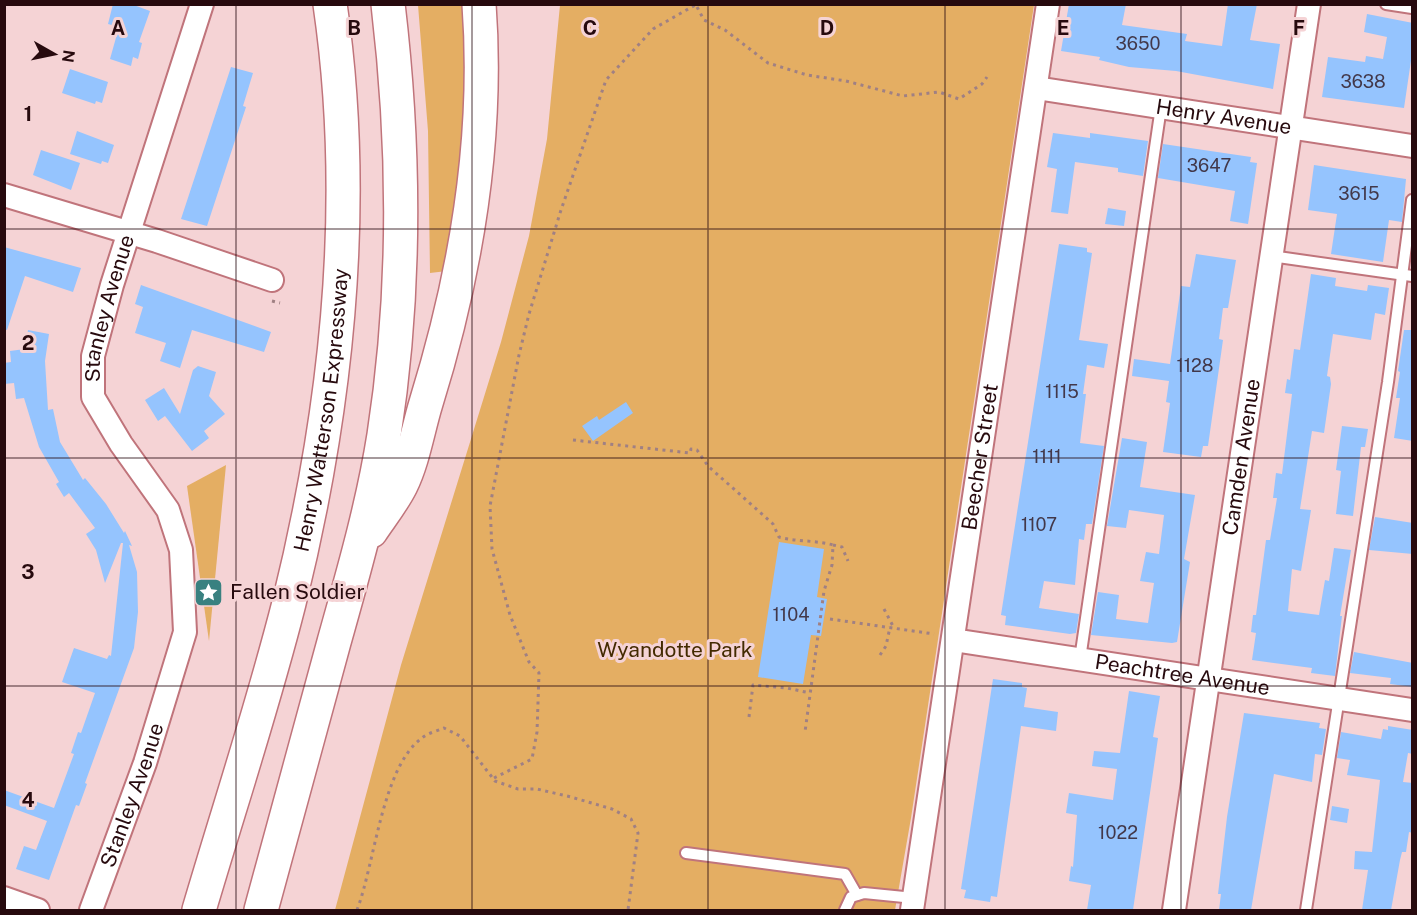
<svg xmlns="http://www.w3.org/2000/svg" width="1417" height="915" font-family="'Public Sans',sans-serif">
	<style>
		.green { fill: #e4ae63 }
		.building { fill: #95c4fe }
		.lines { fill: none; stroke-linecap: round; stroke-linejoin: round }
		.lane-casing { stroke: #c0747b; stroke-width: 14 }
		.street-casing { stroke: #c0747b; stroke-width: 26 }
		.highway-casing { stroke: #c0747b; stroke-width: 36 }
		.path { stroke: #a08083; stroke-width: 3; stroke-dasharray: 3 4.5; stroke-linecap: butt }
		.lane { stroke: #fff; stroke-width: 10 }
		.street { stroke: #fff; stroke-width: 22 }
		.highway { stroke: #fff; stroke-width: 33 }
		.grid { fill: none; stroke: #270a0e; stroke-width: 1.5; stroke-opacity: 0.55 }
		.labels { text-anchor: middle; stroke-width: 6; stroke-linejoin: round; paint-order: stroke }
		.number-label { font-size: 18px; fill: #42384a }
		.street-label { font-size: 21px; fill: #270a0e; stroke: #f5d3d5 }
		.poi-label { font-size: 21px; fill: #270a0e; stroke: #f5d3d5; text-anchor: start }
		.park-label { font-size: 21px; fill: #432a00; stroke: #f5d3d5 }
		.grid-label { font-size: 20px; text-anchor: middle; font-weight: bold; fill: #270a0e; stroke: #f5d3d5; stroke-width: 6; stroke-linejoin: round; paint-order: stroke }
	</style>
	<rect width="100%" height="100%" fill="#f5d3d5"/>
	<g class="green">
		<polygon points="418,5 465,5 466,113 447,271 430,273 428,131"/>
		<polygon points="560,5 1034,5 911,818 895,910 335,910 401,665 501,342 529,236 547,139"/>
		<polygon points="226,465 209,641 187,486"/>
	</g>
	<g class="building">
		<polygon points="113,4 131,4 150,11 139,42 142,43 138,59 133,57 131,66 110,59 119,27 108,24"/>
		<polygon points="1069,4 1126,4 1122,25 1187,34 1185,41 1222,46 1228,4 1257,4 1250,40 1280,44 1273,89 1176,71 1129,67 1099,60 1100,57 1061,51"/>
		<polygon points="1367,14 1413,23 1413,47 1404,108 1322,97 1328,57 1365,62 1366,56 1383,59 1387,37 1364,32"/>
		<polygon points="231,67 253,73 243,106 246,107 207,226 181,219"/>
		<polygon points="70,69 108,82 102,103 96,101 95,104 62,93"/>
		<polygon points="77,131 114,145 108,163 102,161 101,164 70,154"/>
		<polygon points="1053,133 1090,138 1090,133 1148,141 1143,176 1118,172 1118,168 1075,162 1068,214 1051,212 1057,169 1047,167"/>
		<polygon points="1163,144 1251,157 1250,162 1257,163 1248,224 1230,221 1235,191 1158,178"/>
		<polygon points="41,150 80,163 71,190 33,175"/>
		<polygon points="1314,165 1406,179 1402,222 1389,220 1383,262 1331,254 1337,214 1308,210"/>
		<polygon points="1108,208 1126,211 1124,226 1105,224"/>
		<polygon points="1059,244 1087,248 1087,252 1092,253 1079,340 1108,344 1104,368 1087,365 1083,394 1086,394 1080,443 1104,446 1092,524 1086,524 1084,540 1079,539 1075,585 1044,581 1039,608 1079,614 1076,633 1070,634 1005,625 1006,616 1001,615"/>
		<polygon points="4,247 81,268 73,292 25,276 7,330 4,329"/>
		<polygon points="1196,254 1236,260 1228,308 1223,308 1219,339 1223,340 1208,446 1203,446 1201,457 1163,452 1170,403 1166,402 1169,381 1132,376 1134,359 1170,364 1181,286 1190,287"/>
		<polygon points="1311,274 1336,278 1335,286 1367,291 1368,285 1389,288 1385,315 1375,313 1371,340 1333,334 1327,376 1330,377 1331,384 1324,433 1312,431 1300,509 1311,510 1301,571 1292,569 1288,611 1319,615 1325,580 1329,581 1334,548 1351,550 1340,616 1342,616 1335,676 1311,673 1312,668 1252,660 1256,633 1251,632 1253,615 1256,615 1266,540 1270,540 1277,498 1273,498 1276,473 1282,474 1292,394 1285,393 1287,379 1290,380 1294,349 1300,350"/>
		<polygon points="141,285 271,332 264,352 192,330 180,368 160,361 166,343 135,333 143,307 135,304"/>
		<polygon points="28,330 49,334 45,361 48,410 53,409 60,442 83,480 85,478 106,504 124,533 125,531 132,546 129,545 137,572 138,612 134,648 85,783 87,784 79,806 76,805 49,880 16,869 24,846 36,850 47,821 4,805 4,790 54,808 74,754 71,753 78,732 81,733 95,693 62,682 74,648 107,659 109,655 111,656 123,543 121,543 105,583 96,550 86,534 95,528 69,493 64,497 56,484 59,482 39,447 24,398 16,399 14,383 4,384 4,363 11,362 10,351 25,349"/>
		<polygon points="1404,330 1413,330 1413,441 1394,438 1400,398 1396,398 1400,372 1398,371"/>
		<polygon points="198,366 216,372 209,396 225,414 204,431 209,438 192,451 165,416 158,421 145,400 164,388 180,414 193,370"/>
		<polygon points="626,402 633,413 593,441 582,426 597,416 599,420"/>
		<polygon points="1342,426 1368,429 1365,447 1361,447 1353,516 1336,514 1341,471 1336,470"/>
		<polygon points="1122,438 1147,442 1140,487 1195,495 1184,559 1190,562 1177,642 1172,643 1091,635 1098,592 1119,595 1116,619 1148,623 1154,583 1140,581 1146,552 1159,554 1164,515 1129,510 1126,528 1107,526"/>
		<polygon points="1375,517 1413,523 1413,554 1369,550"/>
		<polygon points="779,542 824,549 817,597 827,599 821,636 811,635 803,684 758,677"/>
		<polygon points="1354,652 1413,663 1413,687 1390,684 1391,678 1350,673"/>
		<polygon points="993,679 1022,683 1022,687 1027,688 1024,707 1058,712 1056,731 1021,726 997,897 991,896 990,902 964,898 966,890 961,889"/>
		<polygon points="1129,691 1160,696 1153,737 1158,738 1133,910 1087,910 1091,885 1069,881 1071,866 1073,867 1077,815 1066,813 1069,793 1113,800 1117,769 1092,766 1094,751 1120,753"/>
		<polygon points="1244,713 1320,723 1319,728 1326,729 1322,755 1315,754 1312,782 1274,774 1251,910 1219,910 1221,894 1218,894 1227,817"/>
		<polygon points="1388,726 1413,730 1413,754 1408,753 1403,782 1413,783 1413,833 1409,832 1406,852 1402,852 1400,860 1391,910 1362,910 1368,870 1354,869 1355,851 1372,852 1380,780 1347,775 1350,760 1337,758 1341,732 1381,739 1383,729 1388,730"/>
		<polygon points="1332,806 1349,809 1347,823 1330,820"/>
	</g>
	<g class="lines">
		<defs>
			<g id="lane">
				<polyline points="1386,4 1412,8"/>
				<polyline points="1271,256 1412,276"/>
				<polyline points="1080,659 1161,107"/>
				<polyline points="686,853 845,874 857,895"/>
				<polyline points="845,910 851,897 864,893 914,898"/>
				<polyline points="1306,910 1388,382 1412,200"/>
			</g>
			<g id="street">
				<path id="s1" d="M1036 88 1412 146"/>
				<polyline points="4,195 157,241 272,280"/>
				<path id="s2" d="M953 640 1412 710"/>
				<polyline points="4,898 38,910"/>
				<path id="s3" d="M91 910 145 763 185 632 181 550 168 510 121 444 93 397V356L112 285 202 4"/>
				<path id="s4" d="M912 910 1048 4"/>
				<path id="s5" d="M1174 910 1309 4"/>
			</g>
			<g id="highway">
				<path d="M371 531C381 516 393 501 401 485 413 461 418 429 426 403 466 274 489 140 479 4"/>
				<path id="s6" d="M199 910C229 808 263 706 289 603 337 409 359 203 330 4"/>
				<path d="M261 910C285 821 310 731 334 642 353 574 373 505 384 435 406 293 405 147 388 4"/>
			</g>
		</defs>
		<use href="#lane" class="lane-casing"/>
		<use href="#street" class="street-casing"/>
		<use href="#highway" class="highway-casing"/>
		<g class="path">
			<polyline points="697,7 704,20 725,30 768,63 807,75 846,81 903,96 939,92 959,99 982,84 987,77"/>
			<polyline points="272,301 280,303"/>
			<path d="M573 440 690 453 691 449 697 450 708 466 773 524 779 537C797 542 815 540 833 545L832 565 824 591 805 732"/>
			<polyline points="833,545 842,547 848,561"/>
			<polyline points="884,609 894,628"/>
			<polyline points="830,619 934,634"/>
			<polyline points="880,655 886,646 890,627"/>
			<polyline points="749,717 753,685 787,688 810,693"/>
			<polyline points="494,778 532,759 537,732 539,673 529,662 510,615 492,549 490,506 519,355 529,314 561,210 606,80 653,29 697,4"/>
			<path d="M357 910C375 863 382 767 422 738 428 733 437 731 444 728L460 736 495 781 518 789H537L571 797 612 809 631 819 638 833 628 910"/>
		</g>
		<use href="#lane" class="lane"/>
		<use href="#street" class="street"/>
		<use href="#highway" class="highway"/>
	</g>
	<path class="grid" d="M236 4V910M472 4V910M708 4V910M945 4V910M1181 4V910M4 229H1412M4 458H1412M4 686H1412"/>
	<defs>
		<symbol id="sight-square" viewBox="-11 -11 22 22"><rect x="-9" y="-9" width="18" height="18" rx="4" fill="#398180" stroke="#f5d3d5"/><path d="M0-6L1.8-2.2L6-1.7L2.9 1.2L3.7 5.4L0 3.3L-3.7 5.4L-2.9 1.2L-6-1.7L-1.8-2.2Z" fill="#fff"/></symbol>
	</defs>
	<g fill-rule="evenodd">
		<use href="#sight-square" x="192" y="576" width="33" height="33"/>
	</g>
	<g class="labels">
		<g class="number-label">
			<text x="1138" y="50">3650</text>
			<text x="1363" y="88">3638</text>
			<text x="1209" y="172">3647</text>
			<text x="1359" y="200">3615</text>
			<text x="1195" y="372">1128</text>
			<text x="1062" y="398">1115</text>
			<text x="1047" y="463">1111</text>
			<text x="1039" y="531">1107</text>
			<text x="791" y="621">1104</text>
			<text x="1118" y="839">1022</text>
		</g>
		<g class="street-label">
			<text dy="7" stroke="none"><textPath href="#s1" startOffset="190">Henry Avenue</textPath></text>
			<text dy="7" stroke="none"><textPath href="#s3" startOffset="644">Stanley Avenue</textPath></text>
			<text dy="7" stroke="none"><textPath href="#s6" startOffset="516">Henry Watterson Expressway</textPath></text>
			<text dy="7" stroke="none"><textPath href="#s5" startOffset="458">Camden Avenue</textPath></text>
			<text dy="7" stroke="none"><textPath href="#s4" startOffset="458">Beecher Street</textPath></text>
			<text dy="7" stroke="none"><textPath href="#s2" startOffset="232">Peachtree Avenue</textPath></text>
			<text dy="7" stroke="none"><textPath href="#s3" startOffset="122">Stanley Avenue</textPath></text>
		</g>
		<g class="poi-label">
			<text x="230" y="599">Fallen Soldier</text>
		</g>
		<g class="park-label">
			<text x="675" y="657">Wyandotte Park</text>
		</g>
	</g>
	<g class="grid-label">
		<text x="118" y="35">A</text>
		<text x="354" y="35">B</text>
		<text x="590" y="35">C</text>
		<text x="827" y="35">D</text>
		<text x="1063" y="35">E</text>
		<text x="1299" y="35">F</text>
		<text x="28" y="121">1</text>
		<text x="28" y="350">2</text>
		<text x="28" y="579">3</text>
		<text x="28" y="807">4</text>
	</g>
	<rect width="1417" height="915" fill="none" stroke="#270a0e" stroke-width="12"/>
	<g transform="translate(54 54) rotate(99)" stroke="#f5d3d5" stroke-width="4.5" paint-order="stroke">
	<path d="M0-4.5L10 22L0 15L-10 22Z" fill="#270a0e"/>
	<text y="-9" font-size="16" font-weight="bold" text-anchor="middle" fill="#270a0e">N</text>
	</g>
</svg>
